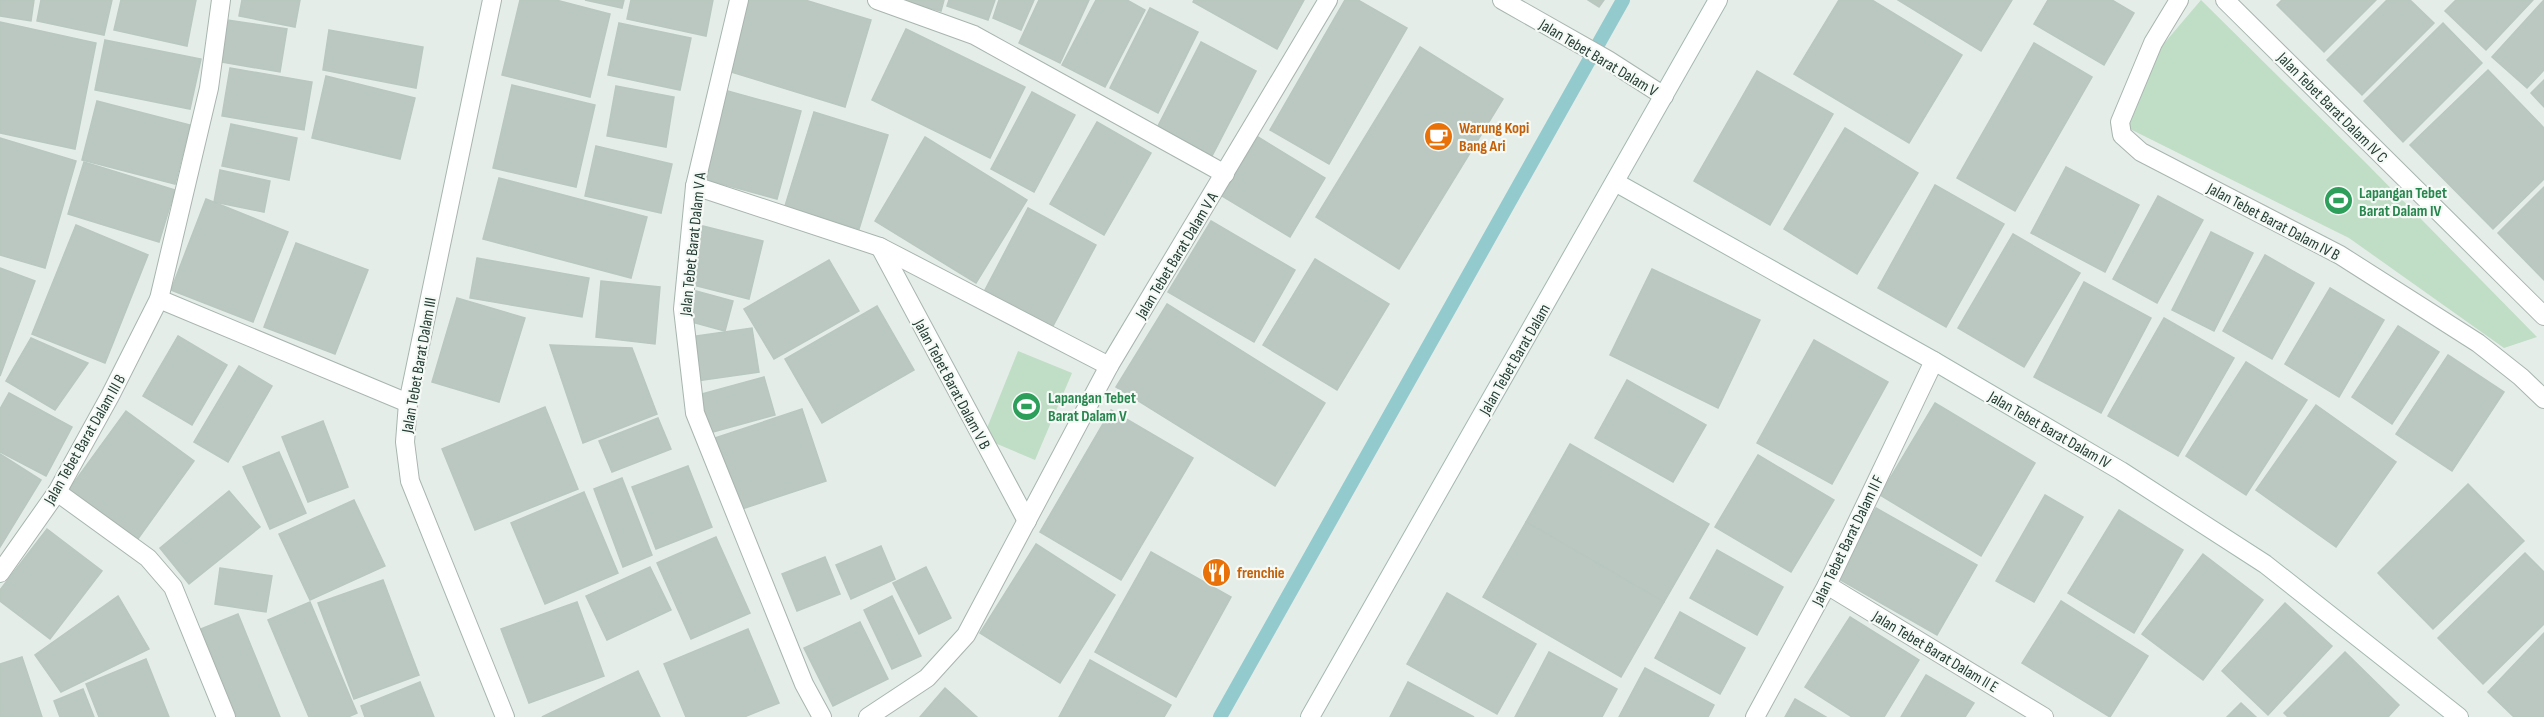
<svg xmlns="http://www.w3.org/2000/svg" width="2544" height="717" font-family="'Sofia Sans Condensed',sans-serif">
	<style>
		.green { fill: #c0ddc5 }
		.lines { fill: none; stroke-linecap: round; stroke-linejoin: round }
		.stream { stroke: #92cace; stroke-width: 14 }
		.building { fill: #bbc8c2; stroke: #b8c7bf; stroke-width: 1.5 }
		.street-casing { stroke: #a8b5af; stroke-width: 20 }
		.secondary-casing { stroke: #a4b8b0; stroke-width: 20 }
		.street { stroke: #fff; stroke-width: 18 }
		.secondary { stroke: #fff; stroke-width: 18 }
		.labels { text-anchor: middle; stroke-width: 4.5; stroke-linejoin: round; paint-order: stroke }
		.street-label { font-size: 16px; fill: #253e35; stroke: #f6faf7 }
		.food-label { font-size: 16px; font-weight: bold; fill: #c56008; stroke: #f6faf7; text-anchor: start }
		.leisure-label { font-size: 16px; font-weight: bold; fill: #27864d; stroke: #f6faf7; text-anchor: start }
	</style>
	<rect width="100%" height="100%" fill="#e5ede9"/>
	<g class="green">
		<polygon points="2201,0 2366,163 2537,337 2504,348 2349,238 2128,128 2161,47"/>
		<polygon points="1018,351 1072,373 1035,460 983,438"/>
	</g>
	<g class="lines">
		<polyline class="stream" points="1220,717 1623,0"/>
	</g>
	<g class="building">
		<polygon points="0,0 34,0 31,21 0,16"/>
		<polygon points="41,0 112,0 104,35 37,21"/>
		<polygon points="121,0 196,0 187,46 114,30"/>
		<polygon points="242,0 300,0 295,27 239,16"/>
		<polygon points="520,0 556,0 610,14 590,97 502,75"/>
		<polygon points="585,0 624,0 622,8"/>
		<polygon points="631,0 713,0 706,36 627,19"/>
		<polygon points="749,0 805,0 871,20 845,107 728,71"/>
		<polygon points="900,0 944,0 941,11"/>
		<polygon points="949,0 995,0 988,20 947,6"/>
		<polygon points="999,0 1034,0 1021,30 993,18"/>
		<polygon points="1039,0 1089,0 1060,63 1019,43"/>
		<polygon points="1096,0 1127,0 1145,10 1105,87 1062,65"/>
		<polygon points="1194,0 1304,0 1277,49 1193,2"/>
		<polygon points="1345,0 1358,0 1407,28 1329,164 1270,130"/>
		<polygon points="1588,0 1604,0 1599,7"/>
		<polygon points="1839,0 1872,0 1962,55 1909,143 1794,74"/>
		<polygon points="1898,0 2012,0 1981,51"/>
		<polygon points="2048,0 2112,0 2134,13 2104,65 2034,24"/>
		<polygon points="2282,0 2376,0 2324,52 2277,5"/>
		<polygon points="2387,0 2410,0 2434,23 2362,95 2327,60"/>
		<polygon points="2456,0 2533,0 2486,50 2445,11"/>
		<polygon points="2544,0 2544,70 2527,88 2492,57"/>
		<polygon points="1150,8 1198,32 1158,113 1110,88"/>
		<polygon points="227,20 287,29 280,72 221,62"/>
		<polygon points="0,22 96,43 75,149 0,133"/>
		<polygon points="619,23 691,38 680,90 608,75"/>
		<polygon points="2443,23 2482,63 2403,142 2364,101"/>
		<polygon points="906,29 1025,87 990,158 872,100"/>
		<polygon points="329,30 423,47 416,88 323,70"/>
		<polygon points="105,40 201,59 190,109 95,90"/>
		<polygon points="1201,42 1256,71 1212,156 1157,128"/>
		<polygon points="2034,43 2092,77 2015,211 1957,178"/>
		<polygon points="1420,47 1503,99 1399,269 1316,217"/>
		<polygon points="230,68 312,82 304,130 222,116"/>
		<polygon points="2488,70 2544,128 2544,179 2493,229 2410,145"/>
		<polygon points="1757,71 1833,114 1770,225 1694,181"/>
		<polygon points="326,76 415,98 400,159 312,138"/>
		<polygon points="2544,80 2544,107 2531,93"/>
		<polygon points="512,85 595,105 576,187 493,168"/>
		<polygon points="616,86 674,97 666,147 607,136"/>
		<polygon points="724,90 801,111 777,199 700,178"/>
		<polygon points="1032,92 1075,115 1034,192 991,169"/>
		<polygon points="97,101 190,125 175,184 82,160"/>
		<polygon points="814,112 888,135 859,229 785,206"/>
		<polygon points="1097,122 1151,153 1104,235 1050,204"/>
		<polygon points="231,124 297,138 289,180 222,166"/>
		<polygon points="1845,128 1918,173 1857,274 1784,229"/>
		<polygon points="925,137 1027,200 976,283 875,221"/>
		<polygon points="1258,137 1325,178 1290,237 1222,196"/>
		<polygon points="0,138 76,161 45,268 0,255"/>
		<polygon points="596,146 672,164 661,213 585,196"/>
		<polygon points="84,162 175,190 159,242 68,214"/>
		<polygon points="2066,167 2139,205 2105,272 2031,233"/>
		<polygon points="220,170 270,181 264,212 214,202"/>
		<polygon points="499,178 647,217 631,278 483,239"/>
		<polygon points="1935,185 2004,224 1946,327 1878,288"/>
		<polygon points="2544,187 2544,280 2498,233"/>
		<polygon points="2158,196 2203,220 2157,303 2113,279"/>
		<polygon points="206,199 288,232 253,322 171,290"/>
		<polygon points="1028,208 1096,245 1053,326 985,290"/>
		<polygon points="1211,221 1295,270 1254,342 1168,292"/>
		<polygon points="76,225 148,255 105,363 32,334"/>
		<polygon points="703,226 763,241 749,299 689,284"/>
		<polygon points="2211,232 2253,253 2214,331 2172,310"/>
		<polygon points="2013,234 2080,273 2024,367 1958,328"/>
		<polygon points="296,243 368,270 335,354 264,327"/>
		<polygon points="2265,255 2314,283 2272,359 2223,331"/>
		<polygon points="477,258 589,278 582,317 470,298"/>
		<polygon points="1315,259 1389,304 1337,390 1263,345"/>
		<polygon points="829,260 859,311 774,359 744,309"/>
		<polygon points="0,268 35,281 0,376"/>
		<polygon points="1652,269 1760,320 1718,408 1610,355"/>
		<polygon points="601,281 660,287 655,344 596,337"/>
		<polygon points="2084,282 2151,318 2101,413 2034,377"/>
		<polygon points="2330,288 2384,320 2339,397 2285,364"/>
		<polygon points="696,291 733,301 725,331 688,321"/>
		<polygon points="457,298 525,318 499,402 432,382"/>
		<polygon points="1167,304 1325,403 1275,486 1116,387"/>
		<polygon points="877,306 914,370 822,423 785,359"/>
		<polygon points="2164,318 2234,358 2178,456 2108,416"/>
		<polygon points="2398,326 2439,352 2392,424 2352,397"/>
		<polygon points="752,328 759,372 697,381 690,337"/>
		<polygon points="178,336 227,365 192,425 143,396"/>
		<polygon points="31,338 88,363 55,410 6,381"/>
		<polygon points="1814,340 1888,382 1832,484 1757,443"/>
		<polygon points="550,345 632,348 657,414 583,443"/>
		<polygon points="2448,355 2504,392 2452,471 2396,434"/>
		<polygon points="2246,362 2307,400 2246,495 2186,456"/>
		<polygon points="239,366 272,386 228,462 194,442"/>
		<polygon points="764,377 775,415 709,433 698,395"/>
		<polygon points="1627,380 1706,425 1673,482 1595,438"/>
		<polygon points="9,393 72,427 46,476 0,452 0,409"/>
		<polygon points="1935,403 2035,463 1981,556 1880,495"/>
		<polygon points="2316,405 2396,462 2336,547 2256,490"/>
		<polygon points="545,407 578,489 475,530 442,449"/>
		<polygon points="802,409 826,481 736,511 712,439"/>
		<polygon points="1111,410 1193,458 1121,580 1040,532"/>
		<polygon points="126,411 194,461 135,543 67,492"/>
		<polygon points="658,418 671,449 612,472 599,441"/>
		<polygon points="323,421 348,487 308,502 282,437"/>
		<polygon points="1570,444 1709,524 1664,602 1526,522"/>
		<polygon points="279,452 306,513 270,529 243,467"/>
		<polygon points="0,454 41,480 0,547"/>
		<polygon points="1758,455 1834,500 1791,572 1715,527"/>
		<polygon points="688,466 712,527 656,549 632,487"/>
		<polygon points="622,478 652,555 623,567 594,489"/>
		<polygon points="2468,484 2524,541 2433,629 2378,573"/>
		<polygon points="229,491 260,527 189,584 160,548"/>
		<polygon points="584,492 618,573 545,604 511,523"/>
		<polygon points="2045,495 2083,517 2034,602 1996,581"/>
		<polygon points="354,500 385,566 310,600 279,534"/>
		<polygon points="1876,508 1977,565 1937,635 1837,578"/>
		<polygon points="2119,510 2183,550 2134,633 2068,593"/>
		<polygon points="1526,522 1664,602 1621,677 1483,597"/>
		<polygon points="47,529 102,571 50,639 0,601 0,590"/>
		<polygon points="716,537 750,613 691,639 657,563"/>
		<polygon points="1036,544 1115,595 1060,683 980,633"/>
		<polygon points="881,546 895,579 851,599 836,565"/>
		<polygon points="1717,550 1783,587 1757,635 1690,598"/>
		<polygon points="1151,552 1231,597 1176,697 1095,652"/>
		<polygon points="2525,553 2544,572 2544,624 2483,684 2438,638"/>
		<polygon points="2203,554 2263,600 2203,680 2142,634"/>
		<polygon points="825,557 840,594 797,611 782,574"/>
		<polygon points="650,567 671,610 607,640 586,596"/>
		<polygon points="926,567 951,618 919,634 893,583"/>
		<polygon points="220,568 272,576 266,612 215,604"/>
		<polygon points="383,580 419,675 354,699 318,603"/>
		<polygon points="1447,593 1536,644 1497,714 1407,664"/>
		<polygon points="118,596 149,649 61,692 35,655"/>
		<polygon points="892,596 921,656 892,669 864,610"/>
		<polygon points="2061,601 2148,656 2110,717 2022,663"/>
		<polygon points="310,602 357,713 348,717 309,717 268,620"/>
		<polygon points="577,602 604,676 529,703 501,629"/>
		<polygon points="2285,603 2332,646 2268,715 2222,671"/>
		<polygon points="1680,612 1745,648 1720,694 1655,658"/>
		<polygon points="238,614 280,717 237,717 201,629"/>
		<polygon points="1850,617 1919,660 1884,717 1852,717 1805,687"/>
		<polygon points="860,622 888,679 833,706 804,648"/>
		<polygon points="748,629 779,703 744,717 686,717 664,664"/>
		<polygon points="2544,633 2544,717 2514,717 2488,692"/>
		<polygon points="1549,652 1617,689 1602,717 1515,717"/>
		<polygon points="2345,652 2399,705 2388,717 2288,717 2284,713"/>
		<polygon points="22,657 42,717 0,717 0,664"/>
		<polygon points="146,659 169,717 99,717 86,684"/>
		<polygon points="1090,660 1171,705 1164,717 1059,717"/>
		<polygon points="1645,668 1714,705 1708,717 1619,717"/>
		<polygon points="638,671 660,717 542,717"/>
		<polygon points="1926,675 1974,703 1965,717 1901,717"/>
		<polygon points="420,682 434,717 365,717 361,706"/>
		<polygon points="1408,682 1474,717 1390,717"/>
		<polygon points="945,688 977,717 920,717"/>
		<polygon points="83,689 94,717 60,717 54,701"/>
		<polygon points="1795,699 1826,717 1785,717"/>
		<polygon points="2241,703 2256,717 2227,717"/>
	</g>
	<g class="lines">
		<defs>
			<g id="street">
				<polyline points="492,0 408,403 405,442 410,481 505,717"/>
				<polyline points="739,0 695,186 683,309 695,413 804,684 822,717"/>
				<polyline points="877,0 974,35 1225,174"/>
				<polyline points="1502,0 1608,60 1664,96"/>
				<polyline points="2179,0 2153,43 2120,122 2122,135 2141,152 2340,255 2478,343 2521,377 2544,399"/>
				<polyline points="2225,0 2544,316"/>
				<polyline points="695,186 880,247 1109,366"/>
				<polyline points="880,247 1027,521"/>
				<polyline points="159,299 408,403"/>
				<polyline points="57,492 148,558 173,587 226,717"/>
				<polyline points="0,573 57,492 110,396 159,299 209,88 221,0"/>
				<polyline points="1827,585 2044,717"/>
				<polyline points="868,717 927,678 966,635 1109,366 1328,0"/>
				<polyline points="1755,717 1827,585 1934,361"/>
			</g>
			<g id="secondary">
				<polyline points="1615,182 1934,361 2121,471 2265,564 2459,717"/>
				<polyline points="1310,717 1718,0"/>
			</g>
		</defs>
		<use href="#street" class="street-casing"/>
		<use href="#secondary" class="secondary-casing"/>
		<use href="#street" class="street"/>
		<use href="#secondary" class="secondary"/>
	</g>
	<defs>
		<symbol id="cafe-disc" viewBox="-11 -11 22 22"><circle r="9.5" fill="#e8710a" stroke="#f6faf7"/><path d="M-5.5-4.5H6V0H3Q3 3.5 0 3.5H-2.5Q-5.5 3.5-5.5 0ZM3-3.2v2h1.7v-2ZM-6 4.5H4V6H-6Z" fill="#fff"/></symbol>
		<symbol id="stadium-disc" viewBox="-11 -11 22 22"><circle r="9.5" fill="#2e9e5b" stroke="#f6faf7"/><path d="M0-5a6.5 5 0 1 0 0 10a6.5 5 0 1 0 0-10ZM-3.5-1.8h7v3.6h-7Z" fill="#fff"/></symbol>
		<symbol id="restaurant-disc" viewBox="-11 -11 22 22"><circle r="9.5" fill="#e8710a" stroke="#f6faf7"/><path d="M-5-6h1v4h1v-4h1v4h1v-4h1v5L-1.5 .5V6h-2V.5L-5-1ZM5-6V6H3V1.5H1.5Q1.5-4 5-6Z" fill="#fff"/></symbol>
	</defs>
	<g fill-rule="evenodd">
		<use href="#cafe-disc" x="1422" y="120" width="33" height="33"/>
		<use href="#stadium-disc" x="2322" y="184" width="33" height="33"/>
		<use href="#stadium-disc" x="1010" y="390" width="33" height="33"/>
		<use href="#restaurant-disc" x="1200" y="556" width="33" height="33"/>
	</g>
	<g class="labels">
		<g class="street-label">
			<text transform="translate(1599 57) rotate(31)" y="6">Jalan Tebet Barat Dalam V</text>
			<text transform="translate(2333 107) rotate(45)" y="6">Jalan Tebet Barat Dalam IV C</text>
			<text transform="translate(2274 221) rotate(28)" y="6">Jalan Tebet Barat Dalam IV B</text>
			<text transform="translate(692 244) rotate(-84)" y="6">Jalan Tebet Barat Dalam V A</text>
			<text transform="translate(1176 255) rotate(-59)" y="6">Jalan Tebet Barat Dalam V A</text>
			<text transform="translate(1514 359) rotate(-60)" y="6">Jalan Tebet Barat Dalam</text>
			<text transform="translate(418 365) rotate(-80)" y="6">Jalan Tebet Barat Dalam III</text>
			<text transform="translate(953 384) rotate(62)" y="6">Jalan Tebet Barat Dalam V B</text>
			<text transform="translate(2050 429) rotate(30)" y="6">Jalan Tebet Barat Dalam IV</text>
			<text transform="translate(84 439) rotate(-60)" y="6">Jalan Tebet Barat Dalam III B</text>
			<text transform="translate(1847 540) rotate(-64)" y="6">Jalan Tebet Barat Dalam II F</text>
			<text transform="translate(1936 651) rotate(31)" y="6">Jalan Tebet Barat Dalam II E</text>
		</g>
		<g class="food-label">
			<text x="1459" y="133">Warung Kopi<tspan x="1459" dy="18">Bang Ari</tspan></text>
			<text x="1237" y="578">frenchie</text>
		</g>
		<g class="leisure-label">
			<text x="2359" y="198">Lapangan Tebet<tspan x="2359" dy="18">Barat Dalam IV</tspan></text>
			<text x="1048" y="403">Lapangan Tebet<tspan x="1048" dy="18">Barat Dalam V</tspan></text>
		</g>
	</g>
</svg>
